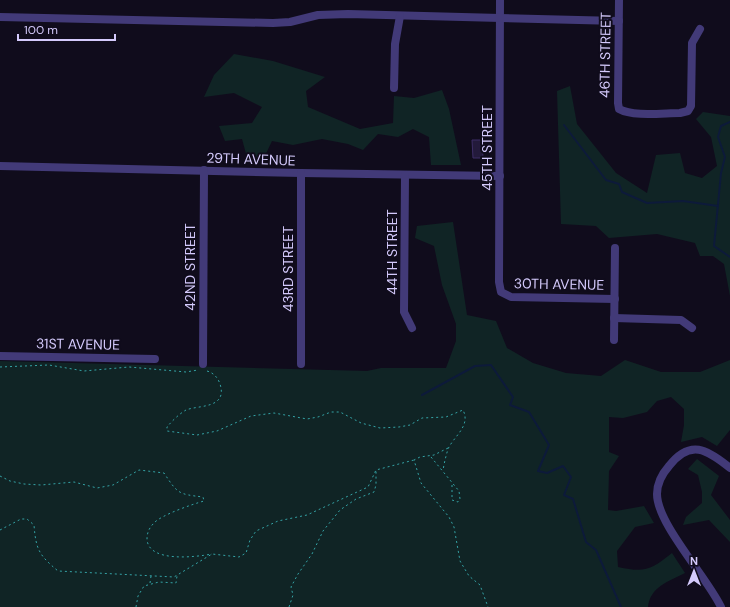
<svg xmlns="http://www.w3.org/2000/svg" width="730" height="607" font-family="'DM Sans',sans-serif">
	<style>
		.green { fill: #102425 }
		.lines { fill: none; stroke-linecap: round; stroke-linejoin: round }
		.stream { stroke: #0d1a3a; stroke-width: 2 }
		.building { fill: #231a3b; stroke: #3d2d66 }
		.path { stroke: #34a3a6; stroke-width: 1; stroke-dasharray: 2 3; stroke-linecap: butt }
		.street { stroke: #423a78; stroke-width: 8 }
		.labels { text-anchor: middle; stroke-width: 4; stroke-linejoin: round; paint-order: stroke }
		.street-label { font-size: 14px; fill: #d4cafc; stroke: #100c1c }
	</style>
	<rect width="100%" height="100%" fill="#100c1c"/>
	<g class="green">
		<polygon points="234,54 273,61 325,77 306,91 308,107 360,129 393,123 394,96 414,98 442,90 449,109 461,165 431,165 429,137 413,129 398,137 378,134 363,150 348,144 322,139 293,145 272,141 262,162 248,161 242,139 225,141 219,126 252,123 262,107 234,93 204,97 214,75"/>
		<polygon points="570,86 577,124 616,173 647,193 656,155 680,153 685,173 702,178 717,166 711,137 696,119 703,112 730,116 730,296 724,264 713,256 700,256 695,243 657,234 609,238 596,226 561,224 557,91"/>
		<path d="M453 222 467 315 496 321 507 348 533 363 566 373 601 376 625 360 661 372H700L730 360V430L717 446 702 437 681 442 684 425V409L671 397 657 401 647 412 623 418 609 417V452L619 456 609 471 608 510 616 511 644 506 654 523 635 527 617 551 618 567C645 573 651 570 672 553L685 573C669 581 650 587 648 607H0V361L367 371 381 368H446L456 341V324L442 285 434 246 415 238 417 226Z"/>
		<polygon points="697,459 719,476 711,495 730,520 730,542 709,520 683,525 686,517 702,503 702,492 698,475 688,469"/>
	</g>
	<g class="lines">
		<g class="stream">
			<polyline points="730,122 721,126 718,137 725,157 721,173 714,246 730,257"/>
			<polyline points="564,125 606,180 619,184 622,192 647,203 683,201 718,206"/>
			<polyline points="422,395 475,366 491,365 513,397 510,405 529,412 549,445 538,471 547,473 563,466 571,477 564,495 573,499 586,542 596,550 621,607"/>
		</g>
	</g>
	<polygon class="building" points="472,140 482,140 483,158 473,158"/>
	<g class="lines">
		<g class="path">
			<polyline points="0,367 49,365 84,371 129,367 186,372 198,370"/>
			<path d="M207 371C214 373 218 378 220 384 228 409 198 405 186 410 179 414 172 421 167 427V431L197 435 217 431 251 416 274 413 307 419 318 417 331 412H340L361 423 380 428 399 427 410 425 422 418 446 417 463 410C471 426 454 436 448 449 446 456 444 463 443 471"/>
			<polyline points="448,448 434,455 420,457 414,460 421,483 449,517 454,527 460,561 469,576 480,585 488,607"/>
			<polyline points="431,457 459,491 460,499 458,502 452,500 452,483"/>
			<path d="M0 476 10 481 24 484 41 485 74 482 97 488 113 485 139 470 164 473C178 494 178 494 203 497L204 501C193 504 161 515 154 523 149 528 147 533 147 539 148 563 196 557 212 554"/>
			<path d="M0 530 21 519H27L34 525C36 550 39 555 58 571L174 577 212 554 239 557 246 553 250 540 256 531 278 521 307 515 368 487 376 470 414 460"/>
			<polyline points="150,583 151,576"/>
			<polyline points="136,607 138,596 144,586 159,582 176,583 177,576"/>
			<polyline points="289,607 293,595 291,587 298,574 312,554 323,531 340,510 356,499 374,492 376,485 376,470"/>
		</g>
		<g class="street">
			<polyline points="500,0 499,282 501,292 511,297 615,299"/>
			<path d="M619 0 618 103 619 109C633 117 663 113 680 113L688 111 691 106 692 43 700 29"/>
			<polyline points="0,17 273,23 290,22 318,15 348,14 619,21"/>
			<polyline points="394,88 395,44 400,16"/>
			<polyline points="0,166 301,173 500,176"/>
			<polyline points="405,175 404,312 412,328"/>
			<polyline points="614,318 681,320 692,328"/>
			<polyline points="614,340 615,248"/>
			<polyline points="0,356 155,359"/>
			<polyline points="203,364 204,170"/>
			<polyline points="301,364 301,173"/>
			<path d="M721 607C707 577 657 524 657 494 657 483 662 474 669 466 690 439 707 449 730 468"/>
		</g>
	</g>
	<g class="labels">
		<g class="street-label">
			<text transform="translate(605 55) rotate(-89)" y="5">46TH STREET</text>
			<text transform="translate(487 148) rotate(-90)" y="5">45TH STREET</text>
			<text transform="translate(251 159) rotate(2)" y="5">29TH AVENUE</text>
			<text transform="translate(392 252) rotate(-90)" y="5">44TH STREET</text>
			<text transform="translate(190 267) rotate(-90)" y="5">42ND STREET</text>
			<text transform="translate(288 269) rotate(-90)" y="5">43RD STREET</text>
			<text transform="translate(559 284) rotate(1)" y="5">30TH AVENUE</text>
			<text transform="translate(78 344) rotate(1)" y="5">31ST AVENUE</text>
		</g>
	</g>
	<g transform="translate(694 571)" stroke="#100c1c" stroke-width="3" paint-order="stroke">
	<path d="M0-3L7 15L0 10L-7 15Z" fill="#d4cafc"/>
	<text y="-6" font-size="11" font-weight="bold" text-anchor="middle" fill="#d4cafc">N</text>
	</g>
	<path d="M18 34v6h97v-6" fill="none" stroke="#d4cafc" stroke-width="2"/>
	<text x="24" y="34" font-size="12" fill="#d4cafc" stroke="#100c1c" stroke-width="3" paint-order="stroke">100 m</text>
</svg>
